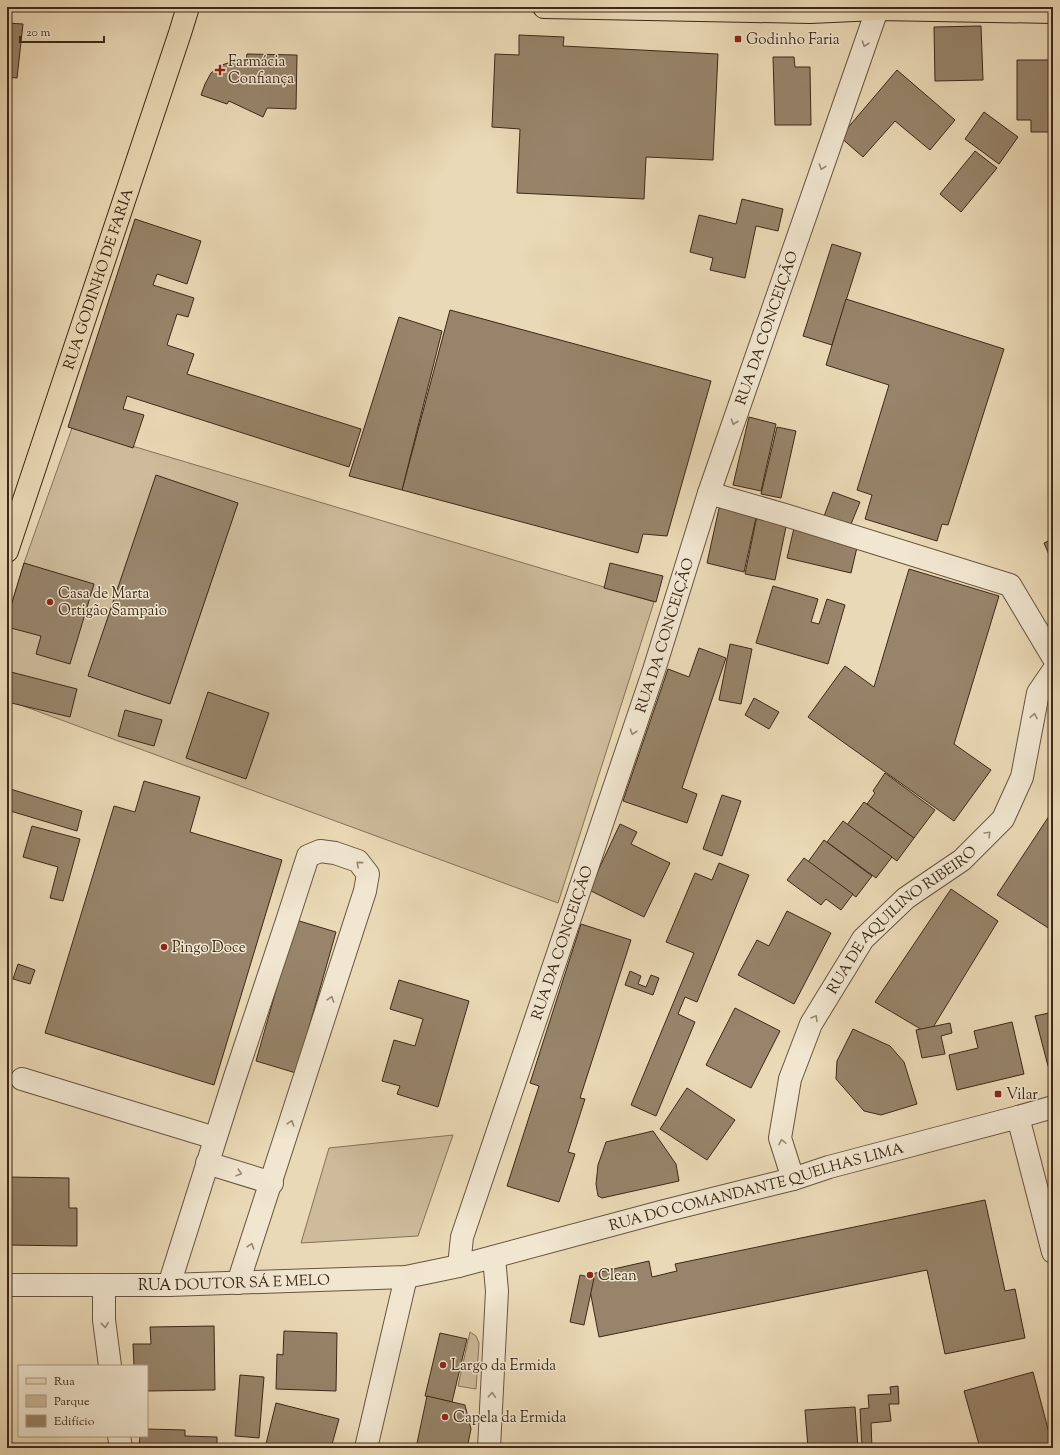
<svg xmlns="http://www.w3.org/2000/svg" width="1060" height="1455" font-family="'Sorts Mill Goudy',serif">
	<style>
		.green { fill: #cdbb9b; stroke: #85725a }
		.building { fill: #97846a; stroke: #3d2818 }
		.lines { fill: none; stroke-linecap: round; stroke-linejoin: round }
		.minor-casing { stroke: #685440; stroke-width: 24 }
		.major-casing { stroke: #3d2818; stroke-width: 24 }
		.minor { stroke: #f1e6d0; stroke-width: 22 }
		.major { stroke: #ead9b6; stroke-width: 22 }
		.oneway { stroke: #978774 }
		.poi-dot { fill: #8f2418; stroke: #f1e6d0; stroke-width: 1.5 }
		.labels { text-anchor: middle; stroke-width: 3; stroke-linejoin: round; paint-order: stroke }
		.poi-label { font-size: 15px; fill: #3d2818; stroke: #f1e6d0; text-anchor: start }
		.street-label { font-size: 15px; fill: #3d2818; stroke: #f1e6d0 }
	</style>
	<rect width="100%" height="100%" fill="#ead9b6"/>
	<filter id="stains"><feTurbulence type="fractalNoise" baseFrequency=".005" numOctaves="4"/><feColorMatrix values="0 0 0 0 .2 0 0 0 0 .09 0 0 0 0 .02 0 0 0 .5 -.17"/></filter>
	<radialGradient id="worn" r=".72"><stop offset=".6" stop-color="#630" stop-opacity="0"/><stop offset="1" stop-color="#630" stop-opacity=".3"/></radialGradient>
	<g class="green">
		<polygon points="72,428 654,602 558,903 7,700 7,619 24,563"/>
		<polygon points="453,1135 418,1236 301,1243 329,1148"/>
		<polygon points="470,1332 476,1336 479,1343 476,1389 458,1386"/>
	</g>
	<g class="building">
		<polygon points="7,23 23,24 17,78 7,77"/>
		<polygon points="981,26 983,80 935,81 934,27"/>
		<polygon points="519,35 564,37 563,46 718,54 713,160 646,157 644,199 517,193 520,129 492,127 495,54 519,55"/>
		<polygon points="247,54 297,55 296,109 267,108 263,117 229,101 227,104 201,95 205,84 211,73 222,65 234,61 246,61"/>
		<polygon points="773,57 794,57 795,67 810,67 811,125 775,125"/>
		<polygon points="1017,60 1053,60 1053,132 1031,132 1031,120 1017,120"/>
		<polygon points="897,70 955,120 930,150 895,121 863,157 840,137"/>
		<polygon points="984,112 1018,137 999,164 965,139"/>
		<polygon points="975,151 997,168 961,212 940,194"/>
		<polygon points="742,199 783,209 778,231 756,226 745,278 710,270 713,258 690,252 699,215 736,224"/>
		<polygon points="135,219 201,241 187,284 157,274 153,285 194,298 188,317 177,314 167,345 194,354 187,374 361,429 349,467 127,396 123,409 144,415 133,448 68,427"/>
		<polygon points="832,244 861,253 832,345 803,336"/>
		<polygon points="846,299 1004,349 948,525 942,524 937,541 865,519 872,495 857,490 889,385 826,365"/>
		<polygon points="450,310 711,381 667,536 643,534 638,553 402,490"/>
		<polygon points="399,317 442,331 402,490 349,476"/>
		<polygon points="749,417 776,424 761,491 733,485"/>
		<polygon points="777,427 796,431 781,498 761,494"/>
		<polygon points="156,475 238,503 170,704 88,676"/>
		<polygon points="833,492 860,502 849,529 823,519"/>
		<polygon points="720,504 757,513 744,572 707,563"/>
		<polygon points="757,516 787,522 775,580 745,574"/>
		<polygon points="794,528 858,543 851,573 787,558"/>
		<polygon points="1053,539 1053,564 1044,543"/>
		<polygon points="24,563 94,584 70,664 36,654 41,636 7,627 7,619"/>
		<polygon points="610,563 663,576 656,602 604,588"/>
		<polygon points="909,569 999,596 954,744 991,770 954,821 808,717 845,666 874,687"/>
		<polygon points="773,586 818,599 811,622 819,624 827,599 845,605 828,664 756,643"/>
		<polygon points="730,644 752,649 741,704 719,700"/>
		<polygon points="699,648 726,658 682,788 697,794 687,823 623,801 668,669 689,677"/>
		<polygon points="7,671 77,689 70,717 7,702"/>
		<polygon points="208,692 269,713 246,779 186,758"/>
		<polygon points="754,698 779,712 769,729 745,715"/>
		<polygon points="125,710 162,720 154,746 118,736"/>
		<polygon points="885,773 935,810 914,838 867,804 875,793 873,791"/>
		<polygon points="144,781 200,797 190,832 282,860 214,1085 45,1033 114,806 135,812"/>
		<polygon points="7,788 82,811 77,831 7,810"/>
		<polygon points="722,795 741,801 722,856 703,849"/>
		<polygon points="864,802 914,838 897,861 847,825"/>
		<polygon points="1053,810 1053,931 997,895"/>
		<polygon points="843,821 892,857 876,878 827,842"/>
		<polygon points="620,824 637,832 631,844 670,863 644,917 589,890"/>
		<polygon points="32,826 80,839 63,901 50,898 58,867 23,857"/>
		<polygon points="824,840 872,876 856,897 808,862"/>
		<polygon points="804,858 853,894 841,910 826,899 821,905 787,880"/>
		<polygon points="719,863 749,875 697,1002 685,997 678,1014 695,1022 656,1116 631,1105 694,953 666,942 695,873 712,880"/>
		<polygon points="951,889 998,921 929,1034 875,1002"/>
		<polygon points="787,911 831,933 794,1004 738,975 757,940 769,946"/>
		<polygon points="296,920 336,932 296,1073 256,1061"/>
		<polygon points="581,924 631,940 580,1098 585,1099 568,1152 575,1154 559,1202 507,1186 539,1086 530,1083"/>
		<polygon points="18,964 35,970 30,984 13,979"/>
		<polygon points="630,971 641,976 638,984 646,987 651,975 659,978 653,995 625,985"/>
		<polygon points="399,980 469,1001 438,1107 397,1094 400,1086 382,1081 394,1040 415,1046 423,1019 390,1009"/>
		<polygon points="735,1008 780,1031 751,1088 706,1065"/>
		<polygon points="1053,1012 1053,1065 1048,1066 1035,1016"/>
		<polygon points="1012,1022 1024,1074 957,1090 949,1055 978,1048 974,1031"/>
		<polygon points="950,1023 952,1033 941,1036 945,1054 922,1058 916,1030"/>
		<polygon points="853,1029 890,1046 904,1062 917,1104 881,1115 864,1111 836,1079 837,1061"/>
		<polygon points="687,1088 735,1120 707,1160 660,1129"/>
		<polygon points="653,1131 676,1164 679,1181 602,1198 598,1196 596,1184 598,1165 606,1142"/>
		<polygon points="7,1177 69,1178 69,1208 77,1208 77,1246 7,1245"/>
		<polygon points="985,1200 1005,1291 1015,1289 1025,1338 945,1354 927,1270 599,1337 587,1275 649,1261 652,1277 677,1271 675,1264"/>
		<polygon points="580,1275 594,1278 584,1325 570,1322"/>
		<polygon points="214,1326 215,1390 147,1391 147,1366 134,1366 133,1344 151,1344 150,1327"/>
		<polygon points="284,1331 337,1333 336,1391 276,1389 277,1354 283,1355"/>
		<polygon points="440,1333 467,1339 452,1402 425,1396"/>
		<polygon points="1033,1372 1053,1448 980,1448 964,1391"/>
		<polygon points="240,1375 264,1377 259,1438 235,1436"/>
		<polygon points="898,1386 899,1404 889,1404 891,1421 871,1423 872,1448 862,1448 860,1409 869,1408 868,1395 891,1394 890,1387"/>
		<polygon points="427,1396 465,1405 471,1429 467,1448 449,1444 448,1448 416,1448"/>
		<polygon points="276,1403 339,1419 331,1448 265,1448"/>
		<polygon points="855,1407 858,1448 808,1448 805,1410"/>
		<polygon points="147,1429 185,1430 185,1436 217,1437 217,1448 139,1448 140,1436 147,1436"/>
	</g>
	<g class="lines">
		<defs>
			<g id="minor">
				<polyline points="709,493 785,515 1010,585 1053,657"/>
				<polyline points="22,1079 215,1138"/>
				<polyline points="1018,1117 1053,1252"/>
				<polyline points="207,1163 272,1183"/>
				<path id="s1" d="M793 1179 780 1138 790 1079 811 1024 863 939 906 898 962 860 1003 819 1022 777 1038 693 1053 671"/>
				<path id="s2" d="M459 1266 462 1237 654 670 709 493 878 7"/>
				<path id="s3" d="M7 1285H169L406 1277 459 1266 664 1211 793 1179 829 1167 1018 1117 1053 1107"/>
				<polyline points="169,1285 234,1080 286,924 308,856 320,851 335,853 358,861 368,874 365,891 238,1283"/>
				<polyline points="104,1286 104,1320 110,1366"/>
				<polyline points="119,1436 121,1448"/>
				<polyline points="366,1448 406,1277"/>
				<polyline points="489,1448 497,1291 494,1257"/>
			</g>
			<g id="major">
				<polyline points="544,7 810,12 877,9 1053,12"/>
				<path id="s4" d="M7 551 180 33 188 7"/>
			</g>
		</defs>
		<use href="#minor" class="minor-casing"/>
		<use href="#major" class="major-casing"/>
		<use href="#minor" class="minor"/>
		<use href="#major" class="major"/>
	</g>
	<defs><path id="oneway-chevron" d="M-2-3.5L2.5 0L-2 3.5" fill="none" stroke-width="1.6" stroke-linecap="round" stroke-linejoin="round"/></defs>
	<g class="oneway">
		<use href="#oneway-chevron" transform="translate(865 44) rotate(109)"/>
		<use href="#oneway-chevron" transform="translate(822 167) rotate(109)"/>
		<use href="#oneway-chevron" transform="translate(734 422) rotate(109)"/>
		<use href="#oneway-chevron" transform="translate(1034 716) rotate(-79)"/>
		<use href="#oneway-chevron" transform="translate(633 732) rotate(109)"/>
		<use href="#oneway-chevron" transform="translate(988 834) rotate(-45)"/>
		<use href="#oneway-chevron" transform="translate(359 864) rotate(-139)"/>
		<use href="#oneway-chevron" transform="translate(331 999) rotate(-72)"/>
		<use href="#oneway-chevron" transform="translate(815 1018) rotate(-59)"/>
		<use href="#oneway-chevron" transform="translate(291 1123) rotate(-72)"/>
		<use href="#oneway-chevron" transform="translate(782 1142) rotate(-102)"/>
		<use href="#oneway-chevron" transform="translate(239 1173) rotate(17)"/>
		<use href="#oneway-chevron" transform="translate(251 1246) rotate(-72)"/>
		<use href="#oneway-chevron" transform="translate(105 1325) rotate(84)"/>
		<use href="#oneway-chevron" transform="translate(492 1395) rotate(-87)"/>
	</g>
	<g class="poi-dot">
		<rect x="734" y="35" width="8" height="8" rx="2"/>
		<path d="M218 64h4v4h4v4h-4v4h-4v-4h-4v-4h4z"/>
		<circle cx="50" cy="602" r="4"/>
		<circle cx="164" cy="947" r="4"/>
		<rect x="994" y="1090" width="8" height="8" rx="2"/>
		<circle cx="590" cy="1275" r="4"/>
		<circle cx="443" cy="1365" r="4"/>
		<circle cx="445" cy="1417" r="4"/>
	</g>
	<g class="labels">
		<g class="poi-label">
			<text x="746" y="44">Godinho Faria</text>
			<text x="228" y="66">Farmácia<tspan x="228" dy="17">Confiança</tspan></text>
			<text x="58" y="598">Casa de Marta<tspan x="58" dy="17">Ortigão Sampaio</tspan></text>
			<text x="172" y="952">Pingo Doce</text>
			<text x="1006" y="1099">Vilar</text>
			<text x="598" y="1280">Clean</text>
			<text x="451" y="1370">Largo da Ermida</text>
			<text x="453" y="1422">Capela da Ermida</text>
		</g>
		<g class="street-label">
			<text dy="5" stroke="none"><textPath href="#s4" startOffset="287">RUA GODINHO DE FARIA</textPath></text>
			<text dy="5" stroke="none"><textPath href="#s2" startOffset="988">RUA DA CONCEIÇÃO</textPath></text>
			<text dy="5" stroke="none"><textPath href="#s2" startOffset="664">RUA DA CONCEIÇÃO</textPath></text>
			<text dy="5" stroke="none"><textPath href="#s1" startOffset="302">RUA DE AQUILINO RIBEIRO</textPath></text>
			<text dy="5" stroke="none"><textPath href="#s2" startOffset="340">RUA DA CONCEIÇÃO</textPath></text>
			<text dy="5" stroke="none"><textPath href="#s3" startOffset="761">RUA DO COMANDANTE QUELHAS LIMA</textPath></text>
			<text dy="5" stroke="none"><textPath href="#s3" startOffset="227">RUA DOUTOR SÁ E MELO</textPath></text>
		</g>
	</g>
	<rect width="1060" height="1455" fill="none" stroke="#ead9b6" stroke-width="24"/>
	<rect x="8" y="8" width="1044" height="1439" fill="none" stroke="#3d2818" stroke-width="2"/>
	<rect x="12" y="12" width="1036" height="1431" fill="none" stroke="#3d2818"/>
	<rect x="18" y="1365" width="130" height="72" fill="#f1e6d0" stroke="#a99a86"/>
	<rect x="26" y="1378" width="20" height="6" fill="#ead9b6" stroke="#a99a86"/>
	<text x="54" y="1385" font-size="12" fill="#3d2818">Rua</text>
	<rect x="26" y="1395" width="20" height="12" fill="#cdbb9b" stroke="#a99a86"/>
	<text x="54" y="1405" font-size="12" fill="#3d2818">Parque</text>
	<rect x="26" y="1415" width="20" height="12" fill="#97846a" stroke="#a99a86"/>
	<text x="54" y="1425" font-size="12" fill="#3d2818">Edifício</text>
	<path d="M20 36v6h84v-6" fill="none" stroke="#3d2818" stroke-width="2"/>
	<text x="26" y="36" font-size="12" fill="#3d2818" stroke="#f1e6d0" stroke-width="3" paint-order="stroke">20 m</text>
	<rect width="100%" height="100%" filter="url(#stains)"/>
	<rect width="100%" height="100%" fill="url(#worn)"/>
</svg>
